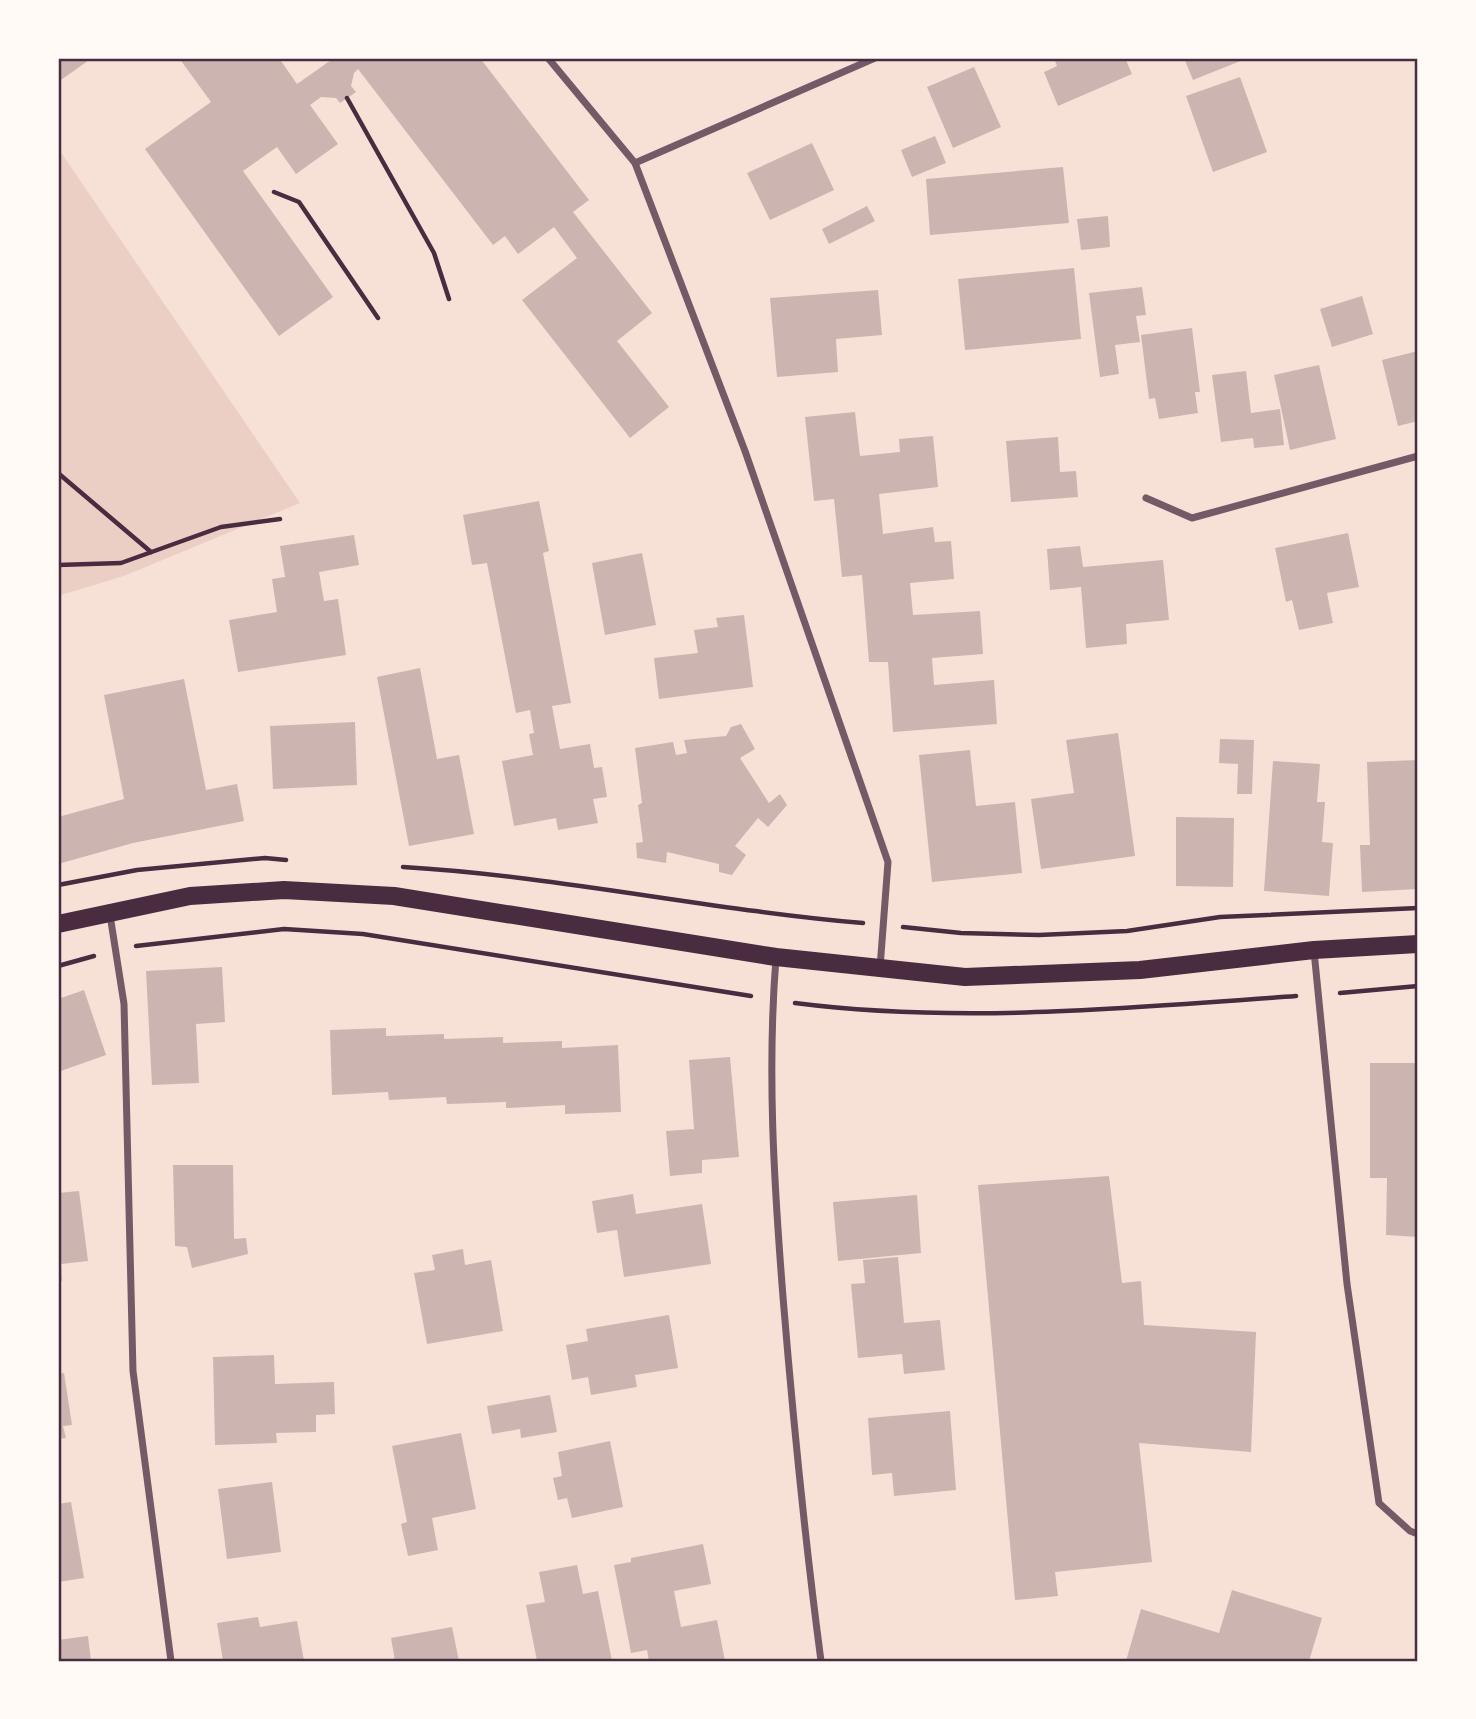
<svg xmlns="http://www.w3.org/2000/svg" width="1476" height="1719" font-family="Poppins,sans-serif">
	<style>
		.green { fill: #ebcfc5 }
		.building { fill: #ccb4b1 }
		.lines { fill: none; stroke-linecap: round; stroke-linejoin: round }
		.path { stroke: #4a2c40; stroke-width: 4.5 }
		.minor { stroke: #755966; stroke-width: 7 }
		.primary { stroke: #4a2c40; stroke-width: 18 }
		.neatline { fill: none; stroke: #4a2c40; stroke-width: 2.5 }
	</style>
	<rect width="100%" height="100%" fill="#f7e1d7"/>
	<polygon class="green" points="58,148 300,503 124,576 58,596"/>
	<g class="building">
		<polygon points="58,58 92,58 58,82"/>
		<polygon points="179,58 279,58 297,84 334,58 480,58 589,200 573,212 652,313 617,341 669,407 630,438 522,300 577,258 554,227 518,254 505,236 493,245 358,69 354,73 351,86 356,92 340,103 336,98 321,97 310,105 338,144 296,174 277,147 243,171 333,297 279,336 145,149 211,102"/>
		<polygon points="1054,58 1125,58 1132,74 1058,106 1044,72 1057,66"/>
		<polygon points="1184,58 1248,58 1193,80"/>
		<polygon points="974,67 1001,127 953,148 927,87"/>
		<polygon points="1240,77 1267,152 1213,172 1186,96"/>
		<polygon points="935,136 946,163 912,177 901,150"/>
		<polygon points="812,143 834,190 770,220 747,173"/>
		<polygon points="1063,167 1069,223 930,235 926,179"/>
		<polygon points="867,206 875,221 829,244 822,229"/>
		<polygon points="1108,216 1110,247 1081,250 1077,219"/>
		<polygon points="1074,268 1081,339 965,350 958,279"/>
		<polygon points="1142,287 1146,315 1136,316 1140,342 1115,345 1119,374 1100,377 1089,293"/>
		<polygon points="878,290 882,335 836,339 838,372 777,377 770,298"/>
		<polygon points="1362,296 1373,334 1332,347 1320,309"/>
		<polygon points="1192,328 1200,392 1195,392 1198,413 1159,419 1155,398 1149,399 1141,335"/>
		<polygon points="1418,351 1418,421 1398,426 1382,360"/>
		<polygon points="1319,365 1336,439 1290,450 1274,375"/>
		<polygon points="1246,371 1251,413 1280,409 1284,445 1254,448 1253,438 1221,442 1212,375"/>
		<polygon points="855,412 860,456 900,452 899,439 933,436 938,487 879,494 883,534 933,527 935,542 951,541 954,579 910,583 913,615 980,611 983,654 932,658 934,685 994,680 997,724 893,732 888,662 869,662 862,575 842,577 834,499 814,501 805,417"/>
		<polygon points="1058,437 1060,472 1076,471 1078,497 1011,502 1006,441"/>
		<polygon points="539,501 549,551 543,553 571,703 552,706 560,749 590,744 594,768 602,767 607,797 593,799 598,823 558,830 556,818 514,826 502,761 533,755 529,734 534,733 530,710 516,713 487,563 472,565 463,515"/>
		<polygon points="1348,533 1359,587 1327,593 1333,623 1299,630 1292,600 1286,602 1275,548"/>
		<polygon points="354,535 359,565 319,572 324,601 338,599 346,655 238,672 229,620 277,612 272,579 285,577 280,546"/>
		<polygon points="1080,546 1083,567 1163,560 1169,620 1126,624 1127,644 1086,648 1081,587 1050,590 1047,549"/>
		<polygon points="642,553 656,625 605,635 592,563"/>
		<polygon points="744,615 753,687 659,699 654,658 698,653 694,630 718,627 716,618"/>
		<polygon points="420,668 437,759 459,755 474,834 409,846 377,677"/>
		<polygon points="184,679 206,790 237,784 244,821 133,843 58,864 58,817 124,799 104,695"/>
		<polygon points="355,722 357,785 273,789 270,726"/>
		<polygon points="741,724 755,749 740,758 769,803 780,794 787,805 768,827 758,818 735,846 746,855 732,875 719,872 719,864 667,852 666,863 637,858 636,843 643,842 638,805 642,803 635,748 673,742 676,755 687,753 684,740 726,736 731,727"/>
		<polygon points="1118,733 1135,856 1041,869 1031,799 1074,793 1066,740"/>
		<polygon points="1220,739 1254,740 1252,794 1237,794 1238,764 1219,763"/>
		<polygon points="970,750 976,806 1015,802 1022,873 932,882 919,755"/>
		<polygon points="1418,760 1418,889 1362,892 1360,845 1370,845 1367,762"/>
		<polygon points="1273,761 1320,764 1317,802 1325,802 1322,842 1333,843 1329,896 1264,891"/>
		<polygon points="1176,817 1234,818 1233,887 1176,886"/>
		<polygon points="222,967 225,1022 196,1024 199,1083 152,1085 146,971"/>
		<polygon points="84,990 106,1055 58,1072 58,999"/>
		<polygon points="386,1028 386,1036 444,1034 444,1039 503,1037 503,1043 562,1041 562,1048 618,1045 621,1112 565,1114 565,1105 506,1108 506,1102 447,1104 446,1097 389,1100 388,1092 332,1095 330,1030"/>
		<polygon points="730,1057 739,1157 702,1160 702,1173 670,1176 666,1131 694,1129 689,1060"/>
		<polygon points="1370,1063 1418,1063 1418,1237 1386,1235 1387,1178 1370,1178"/>
		<polygon points="173,1165 233,1165 234,1239 246,1238 248,1254 192,1268 187,1247 175,1246"/>
		<polygon points="1109,1176 1122,1283 1141,1281 1144,1325 1256,1332 1251,1452 1139,1443 1152,1562 1055,1572 1058,1596 1015,1600 978,1185"/>
		<polygon points="79,1191 88,1261 61,1264 62,1281 58,1281 58,1193"/>
		<polygon points="633,1194 636,1214 702,1204 711,1264 624,1277 617,1230 597,1233 592,1201"/>
		<polygon points="917,1195 921,1253 838,1261 833,1202"/>
		<polygon points="463,1249 465,1265 491,1260 503,1331 427,1344 414,1273 435,1270 432,1255"/>
		<polygon points="898,1257 904,1323 940,1320 945,1370 904,1374 902,1354 858,1358 851,1284 865,1283 863,1260"/>
		<polygon points="669,1315 678,1368 635,1375 637,1387 591,1395 588,1377 572,1380 566,1345 588,1341 586,1329"/>
		<polygon points="274,1355 275,1384 334,1382 335,1414 316,1415 316,1432 276,1433 277,1443 215,1445 213,1357"/>
		<polygon points="64,1373 72,1425 63,1426 66,1438 58,1439 58,1374"/>
		<polygon points="550,1395 557,1432 521,1438 520,1429 492,1434 487,1406"/>
		<polygon points="950,1411 956,1490 894,1496 892,1473 872,1475 868,1418"/>
		<polygon points="461,1433 476,1509 432,1518 438,1550 408,1556 401,1524 407,1522 392,1446"/>
		<polygon points="610,1441 623,1507 572,1518 567,1498 558,1500 553,1478 562,1476 558,1452"/>
		<polygon points="272,1482 281,1552 227,1559 218,1489"/>
		<polygon points="71,1502 84,1578 58,1582 58,1504"/>
		<polygon points="703,1544 711,1584 674,1591 681,1627 717,1620 725,1661 649,1661 647,1650 631,1653 614,1565 631,1562 631,1558"/>
		<polygon points="577,1565 583,1594 598,1591 612,1661 537,1661 526,1605 545,1602 539,1572"/>
		<polygon points="1232,1590 1322,1618 1309,1661 1126,1661 1141,1609 1219,1633"/>
		<polygon points="258,1617 260,1627 297,1621 304,1661 223,1661 217,1623"/>
		<polygon points="452,1627 459,1661 395,1661 391,1638"/>
		<polygon points="88,1636 91,1661 58,1661 58,1640"/>
	</g>
	<g class="lines">
		<g class="path">
			<polyline points="347,98 434,253 449,299"/>
			<polyline points="274,192 299,202 378,318"/>
			<polyline points="58,473 151,552"/>
			<polyline points="58,565 121,563 221,527 280,519"/>
			<path d="M403 867C557 876 709 910 863 923"/>
			<polyline points="58,885 137,870 265,858 286,860"/>
			<polyline points="903,927 961,933 1039,935 1127,931 1220,917 1418,908"/>
			<polyline points="136,946 284,929 363,934 751,996"/>
			<polyline points="58,966 94,956"/>
			<polyline points="1340,993 1418,986"/>
			<path d="M795 1003C957 1024 1133 1008 1296 996"/>
		</g>
		<g class="minor">
			<polyline points="548,58 635,163 745,451 888,862 880,968"/>
			<polyline points="635,163 875,58"/>
			<polyline points="1146,498 1192,518 1418,456"/>
			<polyline points="110,915 124,1004 133,1371 171,1661"/>
			<polyline points="1314,951 1347,1284 1379,1503 1410,1531 1418,1534"/>
			<path d="M776 958C767 1071 774 1183 783 1297 793 1419 805 1540 821 1661"/>
		</g>
		<polyline class="primary" points="58,924 190,896 284,890 394,896 776,957 965,977 1140,970 1314,950 1418,944"/>
	</g>
	<rect width="1476" height="1719" fill="none" stroke="#fffaf5" stroke-width="119"/>
	<rect x="60" y="60" width="1356" height="1600" class="neatline"/>
</svg>
